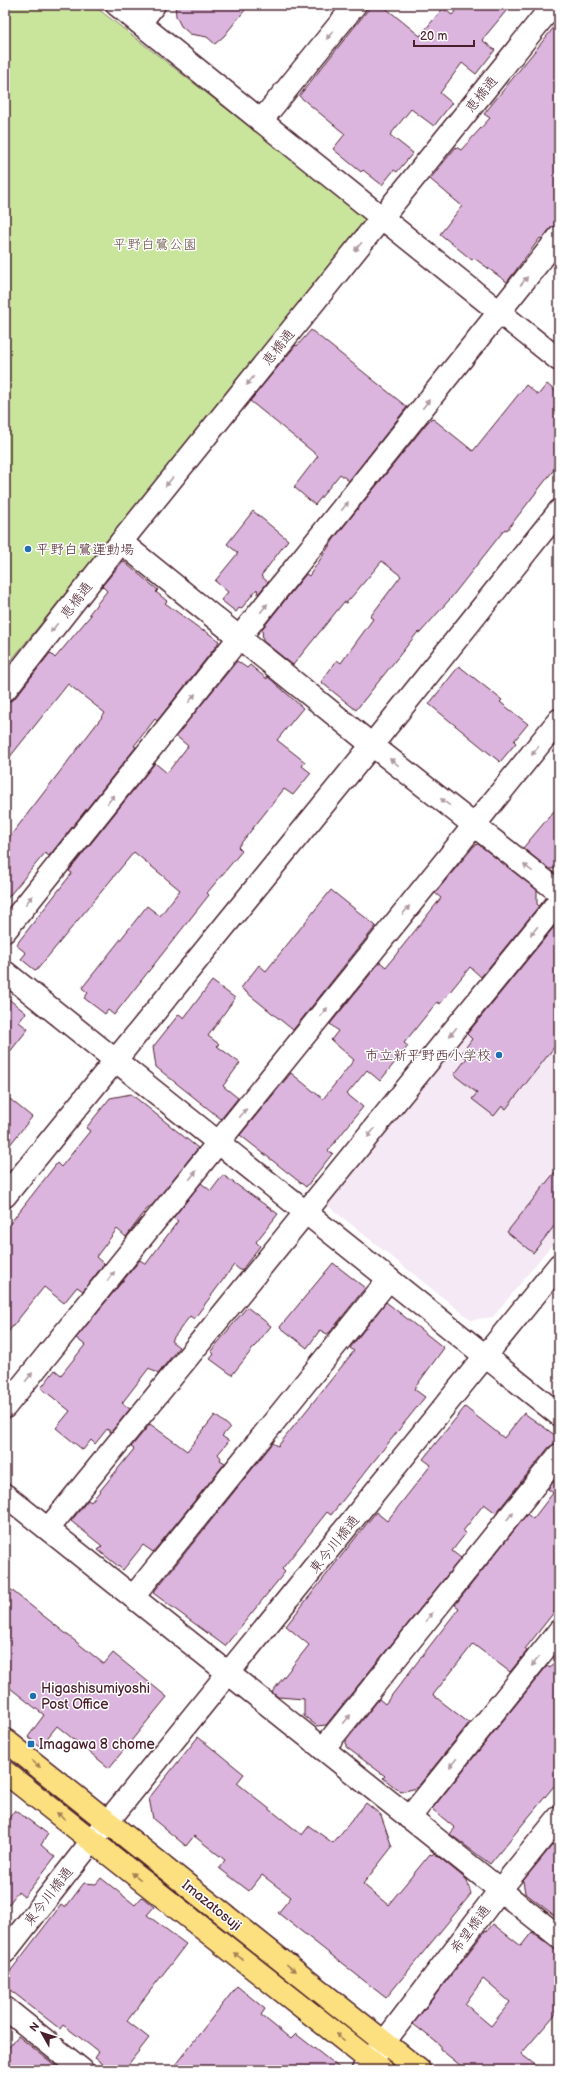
<svg xmlns="http://www.w3.org/2000/svg" width="564" height="2075" font-family="'Balsamiq Sans','Klee One',sans-serif">
	<style>
		.built { fill: #f4e9f5 }
		.green { fill: #c9e59c; stroke: #8a8264 }
		.building { fill: #dbb5de; stroke: #4a1f2b; fill-rule: evenodd }
		.lines { fill: none; stroke-linecap: round; stroke-linejoin: round }
		.minor-casing { stroke: #4a1f2b; stroke-width: 25 }
		.major-casing { stroke: #4a1f2b; stroke-width: 25 }
		.minor { stroke: #fff; stroke-width: 22 }
		.major { stroke: #fce080; stroke-width: 22 }
		.oneway { fill: #ae9aa0 }
		.oneway2 { fill: #a38056 }
		.poi-dot { fill: #1f6fb2; stroke: #fff; stroke-width: 1.5 }
		.labels { text-anchor: middle; stroke-width: 3; stroke-linejoin: round; paint-order: stroke }
		.street-label { font-size: 14px; fill: #4a1f2b; stroke: #fff }
		.park-label { font-size: 14px; fill: #6a5047; stroke: #fff }
		.poi-label { font-size: 14px; fill: #4a1f2b; stroke: #fff; text-anchor: start }
	</style>
	<rect width="100%" height="100%" fill="#fff"/>
	<filter id="ink" filterUnits="userSpaceOnUse"><feTurbulence type="fractalNoise" baseFrequency=".025" numOctaves="2"/><feDisplacementMap in="SourceGraphic" scale="8" xChannelSelector="R" yChannelSelector="G"/><feConvolveMatrix kernelMatrix="1 2 1 2 8 2 1 2 1" color-interpolation-filters="sRGB"/></filter>
	<g filter="url(#ink)">
		<polygon class="built" points="559,911 559,1236 493,1317 471,1320 328,1206 326,1198"/>
		<polygon class="green" points="5,5 93,5 369,219 5,668"/>
		<g class="building">
			<polygon points="175,5 249,5 224,36 215,44 207,37 190,34 181,26 176,16"/>
			<polygon points="372,5 382,5 420,36 443,8 452,15 461,5 511,5 482,40 495,50 476,74 462,63 440,93 452,103 434,126 411,109 390,135 413,153 397,172 394,170 382,185 363,170 361,172 333,149 345,134 299,96"/>
			<polygon points="559,21 559,216 554,223 556,225 550,229 542,239 540,238 507,282 474,258 472,260 440,234 462,206 430,179 456,147 461,150 490,118 484,114"/>
			<polygon points="311,330 407,407 349,481 340,474 315,505 294,487 318,456 250,401 296,345 297,346"/>
			<polygon points="547,384 559,394 559,463 507,530 505,529 450,599 420,633 418,632 356,710 321,682 337,660 341,663 373,619 370,617 401,576 382,561 349,600 346,603 344,602 293,665 263,641 262,629 306,574 309,576 336,536 427,423 432,418 473,451 526,385 538,395"/>
			<polygon points="253,511 288,540 261,576 268,582 258,594 257,589 241,609 239,608 236,612 221,600 228,592 215,581 238,553 227,544"/>
			<polygon points="123,561 158,590 156,592 167,601 165,603 203,631 204,630 219,641 217,645 157,721 155,719 134,746 136,747 49,856 45,853 5,901 5,843 105,713 68,684 5,763 5,704 15,698 50,653 55,658 91,615 89,614 107,591 102,586"/>
			<polygon points="237,661 247,668 250,665 267,679 267,676 303,708 277,740 305,762 302,766 311,773 293,795 284,789 238,847 242,851 207,893 209,895 114,1015 108,1010 105,1014 84,998 88,993 82,988 147,906 160,916 180,890 134,852 36,971 21,959 26,953 16,945 72,873 69,871 155,763 167,773 188,746 176,736"/>
			<polygon points="459,666 502,700 500,702 528,724 514,741 516,743 500,762 429,704"/>
			<polygon points="559,805 559,868 549,869 523,848"/>
			<polygon points="478,844 537,890 537,904 539,906 481,977 470,967 440,1004 437,1002 404,1043 408,1046 380,1081 367,1070 347,1094 363,1107 328,1151 333,1153 306,1187 240,1135 291,1073 323,1099 354,1060 331,1040 338,1031 330,1024 380,962 386,967 441,898 435,893 475,845"/>
			<polygon points="331,890 376,926 293,1030 241,988 259,965 266,971"/>
			<polygon points="558,922 559,1041 506,1109 502,1106 494,1116 472,1099 477,1093 454,1075 467,1058 461,1054 472,1039 467,1034"/>
			<polygon points="212,981 235,998 208,1036 219,1044 217,1046 240,1063 223,1086 238,1098 221,1119 156,1067 153,1047 179,1014 184,1018"/>
			<polygon points="5,996 26,1013 19,1022 28,1029 5,1058"/>
			<polygon points="131,1094 198,1148 154,1203 146,1210 126,1237 117,1229 96,1257 104,1264 83,1291 77,1287 64,1303 44,1287 5,1336 5,1230 57,1163 61,1167 90,1131 86,1128 110,1098"/>
			<polygon points="5,1095 32,1117 5,1151"/>
			<polygon points="559,1167 559,1220 533,1253 507,1232"/>
			<polygon points="223,1175 278,1214 256,1242 260,1246 241,1271 234,1265 194,1319 190,1316 171,1341 179,1347 158,1374 149,1368 122,1403 130,1409 111,1432 107,1429 95,1444 91,1440 83,1450 56,1428 70,1411 41,1388 55,1370 61,1375 85,1345 76,1338 140,1260 146,1264 178,1221 173,1218 201,1183 211,1191"/>
			<polygon points="333,1263 365,1288 330,1332 327,1334 320,1330 307,1348 280,1327"/>
			<polygon points="386,1302 444,1348 414,1389 425,1397 331,1515 327,1512 282,1569 285,1572 225,1646 153,1593 273,1443 278,1446 354,1351 350,1348"/>
			<polygon points="247,1307 271,1326 232,1375 210,1359 214,1354 211,1351"/>
			<polygon points="465,1407 504,1438 524,1413 559,1438 559,1443 549,1447 496,1513 484,1504 463,1531 466,1533 452,1551 461,1558 326,1725 317,1726 304,1716 304,1699 278,1697 272,1692 309,1645 286,1626 376,1512 387,1521 431,1465 423,1459"/>
			<polygon points="215,1415 230,1427 222,1436 229,1441 218,1454 221,1458 220,1460 225,1463 153,1552 143,1545 123,1570 98,1550 102,1546 71,1521 88,1500 91,1502 134,1449 131,1447 150,1424 187,1451"/>
			<polygon points="559,1475 559,1606 525,1649 527,1651 510,1672 473,1644 433,1695 469,1723 417,1788 401,1792 383,1778 385,1776 346,1747 346,1741 379,1699 385,1704 459,1608 455,1605 527,1514 533,1519 553,1493 548,1489"/>
			<polygon points="5,1585 104,1664 113,1653 167,1697 109,1768 57,1726 40,1747 28,1737 44,1715 5,1684"/>
			<polygon points="559,1656 559,1780 490,1864 450,1834 455,1828 432,1809 547,1666 550,1668"/>
			<polygon points="198,1737 244,1774 237,1783 302,1835 309,1826 333,1843 366,1803 381,1815 392,1847 363,1884 388,1905 430,1854 432,1855 434,1853 467,1880 471,1894 386,1998 278,1913 291,1897 262,1875 249,1891 219,1868 225,1860 194,1836 186,1846 153,1819 149,1798"/>
			<polygon points="15,1810 48,1834 41,1845 55,1857 24,1897 18,1892 5,1909 5,1823"/>
			<polygon points="559,1837 559,1919 525,1893 523,1881"/>
			<polygon points="101,1878 135,1905 142,1897 154,1907 147,1915 186,1944 127,2021 149,2038 124,2070 111,2070 95,2058 99,2052 63,2025 60,2029 5,1986 5,1978 61,1905 65,1908 84,1883 96,1884"/>
			<path d="M493 1924 521 1946 532 1932 559 1953V2010L521 2054 542 2070H466L440 2049V2045L413 2024 486 1930 487 1931ZM483 1979 510 2002 491 2026 465 2004Z"/>
			<polygon points="237,1986 265,2009 261,2015 291,2039 296,2034 342,2070 171,2070"/>
			<polygon points="18,2036 61,2070 5,2070 5,2052"/>
		</g>
		<g class="lines">
			<defs>
				<g id="minor">
					<polyline points="117,5 559,360"/>
					<polyline points="140,23 154,5"/>
					<polyline points="261,121 355,5"/>
					<polyline points="121,542 372,745 559,892"/>
					<polyline points="5,690 121,542 553,5"/>
					<polyline points="5,931 559,237"/>
					<polyline points="5,972 559,1415"/>
					<polyline points="5,1196 372,745 559,511"/>
					<polyline points="5,1407 559,720"/>
					<polyline points="5,1495 559,1937"/>
					<polyline points="48,1529 559,901"/>
					<polyline points="133,1597 389,1279"/>
					<polyline points="323,1749 559,1455"/>
					<polyline points="409,1818 559,1631"/>
					<polyline points="5,1952 92,1841 559,1265"/>
					<polyline points="5,2008 82,2070"/>
					<polyline points="363,2070 500,1890 559,1817"/>
				</g>
				<g id="major">
					<polyline points="5,1740 419,2070"/>
					<polyline points="5,1772 382,2070"/>
				</g>
			</defs>
			<use href="#minor" class="minor-casing"/>
			<use href="#major" class="major-casing"/>
			<use href="#minor" class="minor"/>
			<use href="#major" class="major"/>
		</g>
		<defs><path id="oneway-solid" d="M-6-.8H1V-3.2L6.5 0L1 3.2V.8H-6Z"/></defs>
		<g class="oneway">
			<use href="#oneway-solid" transform="translate(330 35) rotate(129)"/>
			<use href="#oneway-solid" transform="translate(358 247) rotate(129)"/>
			<use href="#oneway-solid" transform="translate(524 281) rotate(-51)"/>
			<use href="#oneway-solid" transform="translate(250 381) rotate(129)"/>
			<use href="#oneway-solid" transform="translate(426 404) rotate(-52)"/>
			<use href="#oneway-solid" transform="translate(169 482) rotate(129)"/>
			<use href="#oneway-solid" transform="translate(345 506) rotate(-52)"/>
			<use href="#oneway-solid" transform="translate(264 608) rotate(-52)"/>
			<use href="#oneway-solid" transform="translate(54 628) rotate(128)"/>
			<use href="#oneway-solid" transform="translate(192 698) rotate(-51)"/>
			<use href="#oneway-solid" transform="translate(535 751) rotate(129)"/>
			<use href="#oneway-solid" transform="translate(394 762) rotate(-142)"/>
			<use href="#oneway-solid" transform="translate(111 799) rotate(-51)"/>
			<use href="#oneway-solid" transform="translate(445 802) rotate(-142)"/>
			<use href="#oneway-solid" transform="translate(528 868) rotate(-142)"/>
			<use href="#oneway-solid" transform="translate(29 900) rotate(-51)"/>
			<use href="#oneway-solid" transform="translate(406 910) rotate(-51)"/>
			<use href="#oneway-solid" transform="translate(534 931) rotate(129)"/>
			<use href="#oneway-solid" transform="translate(324 1012) rotate(-51)"/>
			<use href="#oneway-solid" transform="translate(453 1032) rotate(129)"/>
			<use href="#oneway-solid" transform="translate(243 1113) rotate(-51)"/>
			<use href="#oneway-solid" transform="translate(371 1133) rotate(129)"/>
			<use href="#oneway-solid" transform="translate(193 1175) rotate(-51)"/>
			<use href="#oneway-solid" transform="translate(111 1276) rotate(-51)"/>
			<use href="#oneway-solid" transform="translate(29 1377) rotate(-51)"/>
			<use href="#oneway-solid" transform="translate(510 1516) rotate(-51)"/>
			<use href="#oneway-solid" transform="translate(429 1617) rotate(-51)"/>
			<use href="#oneway-solid" transform="translate(535 1662) rotate(129)"/>
			<use href="#oneway-solid" transform="translate(347 1719) rotate(-51)"/>
			<use href="#oneway-solid" transform="translate(453 1763) rotate(129)"/>
		</g>
		<g class="oneway2">
			<use href="#oneway-solid" transform="translate(36 1764) rotate(39)"/>
			<use href="#oneway-solid" transform="translate(61 1816) rotate(-142)"/>
			<use href="#oneway-solid" transform="translate(136 1876) rotate(-142)"/>
			<use href="#oneway-solid" transform="translate(238 1956) rotate(-142)"/>
			<use href="#oneway-solid" transform="translate(291 1968) rotate(39)"/>
			<use href="#oneway-solid" transform="translate(340 2037) rotate(-142)"/>
		</g>
	</g>
	<g class="poi-dot">
		<circle cx="28" cy="549" r="4"/>
		<circle cx="499" cy="1055" r="4"/>
		<circle cx="33" cy="1696" r="4"/>
		<rect x="27" y="1740" width="8" height="8" rx="2"/>
	</g>
	<g class="labels">
		<g class="street-label">
			<text transform="translate(481 94) rotate(-51)" y="5">恵橋通</text>
			<text transform="translate(278 347) rotate(-51)" y="5">恵橋通</text>
			<text transform="translate(76 600) rotate(-52)" y="5">恵橋通</text>
			<text transform="translate(334 1544) rotate(-51)" y="5">東今川橋通</text>
			<text transform="translate(48 1896) rotate(-52)" y="5">東今川橋通</text>
			<text transform="translate(212 1905) rotate(39)" y="5">Imazatosuji</text>
			<text transform="translate(470 1929) rotate(-53)" y="5">希望橋通</text>
		</g>
		<g class="park-label">
			<text x="155" y="249">平野白鷺公園</text>
		</g>
		<g class="poi-label">
			<text x="36" y="554">平野白鷺運動場</text>
			<text x="491" y="1060" text-anchor="end">市立新平野西小学校</text>
			<text x="41" y="1693">Higashisumiyoshi<tspan x="41" dy="16">Post Office</tspan></text>
			<text x="39" y="1749">Imagawa 8 chome</text>
		</g>
	</g>
	<rect width="564" height="2075" fill="none" stroke="#fff" stroke-width="20"/>
	<rect x="10" y="10" width="544" height="2055" fill="none" stroke="#4a1f2b" stroke-width="1.5" filter="url(#ink)"/>
	<g transform="translate(42 2033) rotate(309)" stroke="#ffffff" stroke-width="3" paint-order="stroke">
	<path d="M0-3L7 15L0 10L-7 15Z" fill="#4a1f2b"/>
	<text y="-6" font-size="11" font-weight="bold" text-anchor="middle" fill="#4a1f2b">N</text>
	</g>
	<path d="M414 40v6h60v-6" fill="none" stroke="#4a1f2b" stroke-width="2"/>
	<text x="420" y="40" font-size="12" fill="#4a1f2b" stroke="#ffffff" stroke-width="3" paint-order="stroke">20 m</text>
</svg>
